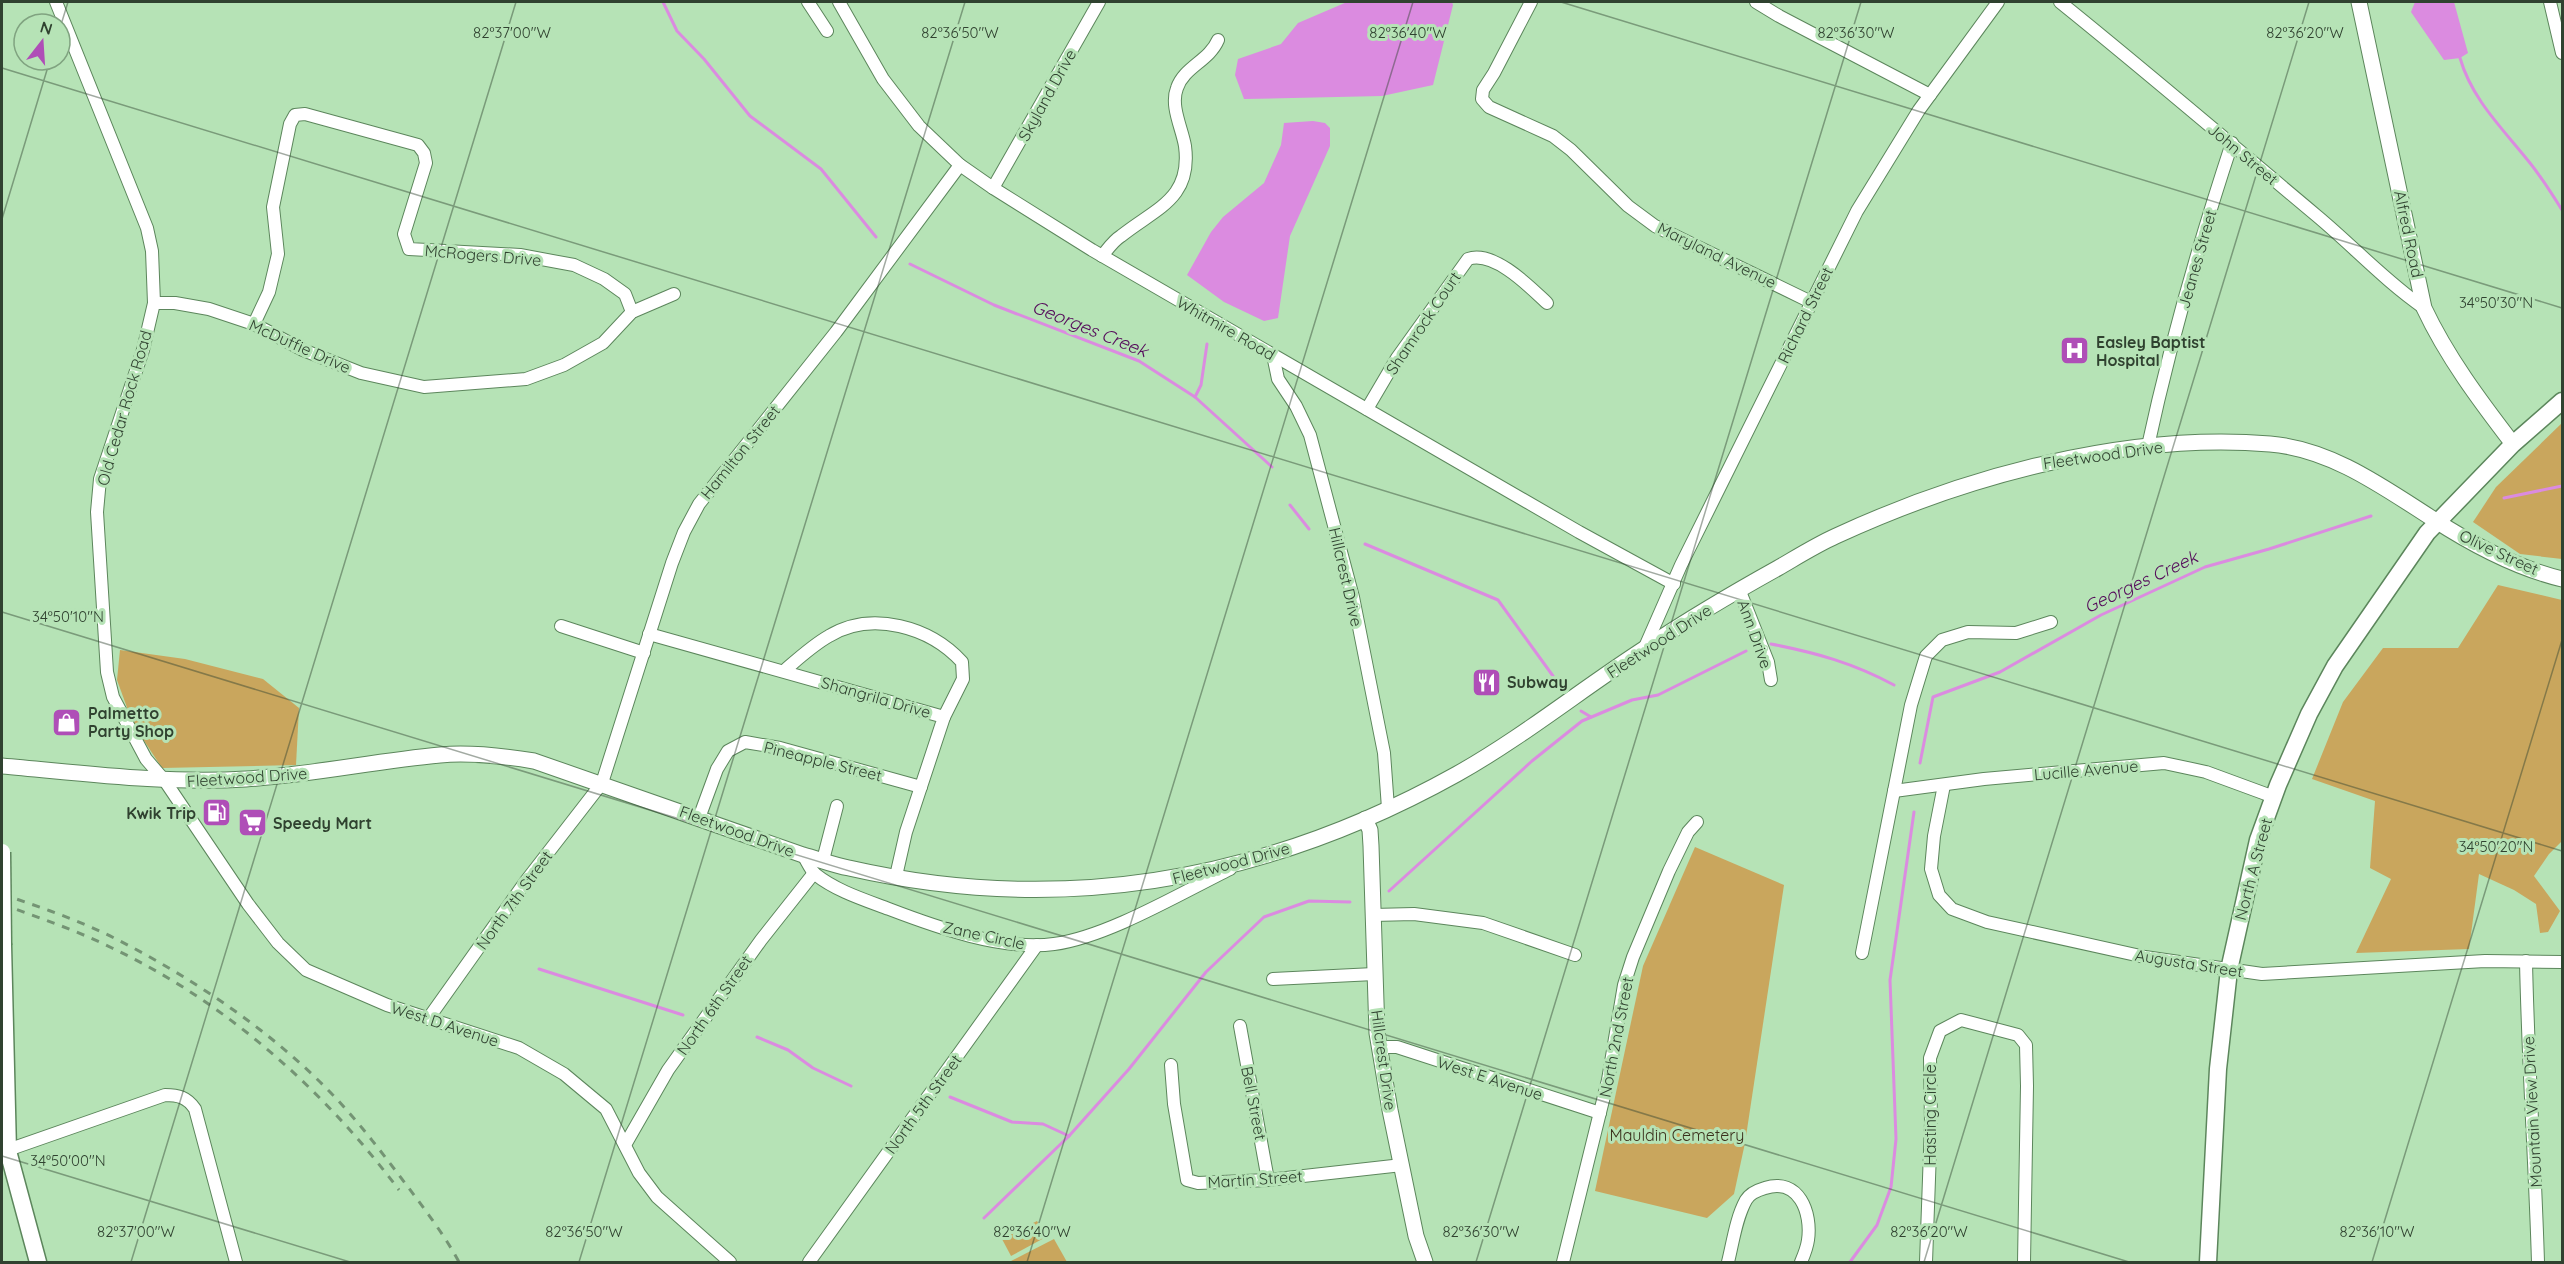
<svg xmlns="http://www.w3.org/2000/svg" width="2564" height="1264" font-family="Quicksand,sans-serif">
	<style>
		.green { fill: #c9a65d }
		.water { fill: #db8be0 }
		.lines { fill: none; stroke-linecap: round; stroke-linejoin: round }
		.stream { stroke: #db8be0; stroke-width: 3 }
		.minor-casing { stroke: #5c865c; stroke-width: 14 }
		.tertiary-casing { stroke: #5c865c; stroke-width: 17 }
		.secondary-casing { stroke: #5c865c; stroke-width: 19 }
		.minor { stroke: #fff; stroke-width: 12 }
		.tertiary { stroke: #fff; stroke-width: 15 }
		.secondary { stroke: #fff; stroke-width: 16 }
		.rail { stroke: #749474; stroke-width: 3; stroke-dasharray: 8 8; stroke-linecap: butt }
		.secondary-bridge-casing { stroke: #5c865c; stroke-width: 19; stroke-linecap: butt }
		.secondary-bridge { stroke: #fff; stroke-width: 16 }
		.ticks { fill: none; stroke: #304230; stroke-width: 1.5; stroke-opacity: 0.45 }
		.labels { text-anchor: middle; stroke-width: 6; stroke-linejoin: round; paint-order: stroke }
		.street-label { font-size: 16px; fill: #304230; stroke: #b6e3b6 }
		.poi-label { font-size: 16px; font-weight: bold; fill: #304230; stroke: #b6e3b6; text-anchor: start }
		.park-label { font-size: 16px; fill: #3b311d; stroke: #b6e3b6 }
		.water-label { font-size: 18px; font-style: italic; fill: #54095a; stroke: #b6e3b6 }
		.ticks-label { font-size: 15px; text-anchor: middle; fill: #304230; stroke: #b6e3b6; stroke-width: 6; stroke-linejoin: round; paint-order: stroke }
	</style>
	<rect width="100%" height="100%" fill="#b6e3b6"/>
	<g class="green">
		<polygon points="2562,423 2562,559 2520,554 2473,522 2496,487"/>
		<polygon points="2498,585 2562,600 2562,841 2549,854 2534,876 2560,911 2548,932 2540,933 2536,904 2514,890 2479,874 2469,949 2356,953 2391,879 2370,868 2375,801 2312,779 2343,702 2383,648 2458,648"/>
		<polygon points="120,650 185,659 263,679 299,708 296,765 162,768 133,724 117,680"/>
		<polygon points="1695,847 1784,885 1745,1143 1734,1194 1707,1218 1595,1191 1643,966"/>
		<polygon points="1037,1221 1046,1237 1011,1256 1002,1239"/>
		<polygon points="1054,1239 1067,1262 1009,1262"/>
	</g>
	<g class="water">
		<polygon points="1347,2 1452,2 1453,5 1433,85 1382,96 1244,99 1235,75 1238,59 1281,44 1298,23"/>
		<polygon points="2415,2 2454,2 2468,53 2460,58 2444,60 2411,12"/>
		<polygon points="1313,121 1325,123 1330,128 1330,146 1290,236 1278,318 1264,321 1224,302 1187,275 1211,232 1223,217 1264,183 1281,145 1284,123"/>
	</g>
	<g class="lines">
		<g class="stream">
			<polyline points="663,2 677,31 704,59 750,116 821,169 876,237"/>
			<path d="M2460 58C2472 100 2504 130 2530 163 2542 178 2552 194 2562 210"/>
			<polyline points="910,264 994,305 1139,361 1195,397 1272,467"/>
			<polyline points="1195,397 1201,385 1207,344"/>
			<polyline points="2504,498 2562,486"/>
			<polyline points="1290,505 1309,529"/>
			<polyline points="1365,544 1498,600 1553,676"/>
			<path d="M1771 644C1817 653 1853 663 1894 685"/>
			<polyline points="1581,711 1591,717"/>
			<polyline points="1920,763 1933,697 2000,672 2101,615 2205,567 2269,549 2371,516"/>
			<polyline points="1389,891 1532,761 1582,721 1632,700 1658,695 1746,651"/>
			<polyline points="539,969 683,1015"/>
			<polyline points="757,1037 788,1050 813,1068 851,1086"/>
			<polyline points="950,1097 1012,1122 1043,1124 1069,1136"/>
			<polyline points="984,1218 1069,1136 1129,1069 1206,972 1264,917 1309,901 1350,902"/>
			<polyline points="1850,1262 1877,1225 1891,1187 1896,1139 1890,980 1914,812"/>
		</g>
		<defs>
			<g id="minor">
				<polyline points="56,2 147,228 152,251 154,303 143,350 100,479 97,512 107,672 113,697 146,759 165,781 248,904 278,943 306,970 387,1005 519,1048 564,1074 606,1109 639,1173 657,1197 730,1262"/>
				<polyline points="808,2 827,31"/>
				<polyline points="839,2 883,79 919,126 960,165 993,188 1092,250 1579,532 1674,584"/>
				<polyline points="1531,2 1494,73 1483,90 1482,99 1489,107 1553,136 1571,150 1628,206 1655,226 1811,302"/>
				<polyline points="1756,2 1779,16 1930,95"/>
				<path d="M2060 2C2147 72 2231 144 2317 216 2353 246 2385 281 2424 308"/>
				<polyline points="2550,2 2562,53"/>
				<polyline points="993,188 1099,2"/>
				<path d="M1102 256C1108 249 1113 241 1121 236 1156 208 1192 199 1185 146 1182 128 1170 106 1177 88 1184 67 1209 61 1218 40"/>
				<polyline points="154,303 175,303 209,309 254,324 303,350 361,373 424,387 526,379 564,365 603,343 632,312 674,294"/>
				<polyline points="254,324 269,292 278,254 273,207 290,124 295,115 305,114 418,145 424,153 426,163 404,234 409,249 520,255 574,265 604,279 625,294 632,312"/>
				<polyline points="1273,355 1278,379 1296,406 1310,435 1353,597 1384,753 1388,808"/>
				<path d="M1367 409 1397 358 1468 259C1494 250 1530 287 1547 303"/>
				<path d="M2148 446C2170 344 2199 243 2232 143"/>
				<polyline points="1739,589 1768,662 1771,680"/>
				<polyline points="561,626 644,653"/>
				<polyline points="649,634 944,717 906,832 896,876"/>
				<polyline points="1645,647 1681,565 1857,211 1919,110 1998,2"/>
				<path d="M785 670C799 658 813 645 829 636 872 610 930 627 962 662L963 679 944 717"/>
				<polyline points="1944,785 1934,836 1931,869 1939,895 1952,909 1987,922 2145,957 2262,974 2485,961 2562,962"/>
				<polyline points="1894,791 1984,779 2164,763 2206,772 2274,797"/>
				<polyline points="699,818 717,769 728,751 745,742 780,748 921,787"/>
				<path d="M803 855C807 861 810 869 815 874 836 891 865 900 889 909 936 927 1003 951 1054 944 1107 937 1181 893 1230 869"/>
				<polyline points="823,860 837,806"/>
				<polyline points="1373,915 1414,914 1483,923 1575,955"/>
				<polyline points="1862,953 1911,705 1926,656 1942,640 1968,632 2016,633 2051,622"/>
				<path d="M2526 961C2528 1062 2535 1162 2538 1262"/>
				<polyline points="1273,979 1374,974"/>
				<polyline points="428,1019 526,881 602,783 672,563 684,532 699,504 836,332 960,165"/>
				<polyline points="1240,1026 1268,1180"/>
				<polyline points="1379,1047 1397,1047 1600,1113"/>
				<polyline points="1171,1065 1174,1104 1187,1180 1198,1183 1268,1180 1402,1165"/>
				<polyline points="625,1145 668,1070 761,940 814,873"/>
				<path d="M2 1152 165 1095C178 1095 187 1097 195 1109L236 1262"/>
				<polyline points="809,1262 1037,945"/>
				<polyline points="1563,1262 1608,1080 1624,985 1633,957 1669,871 1688,832 1697,822"/>
				<path d="M1728 1262C1733 1242 1736 1218 1746 1200 1750 1193 1758 1190 1765 1188 1799 1177 1812 1213 1808 1240 1807 1248 1804 1255 1801 1262"/>
				<polyline points="1926,1262 1931,1123 1930,1058 1940,1031 1961,1020 2018,1035 2026,1045 2027,1086 2024,1262"/>
			</g>
			<g id="tertiary">
				<path d="M2359 2 2424 308C2447 357 2480 401 2513 444"/>
				<path d="M2 766C83 773 164 784 246 779 311 775 375 761 440 755 471 752 503 756 534 761L803 855C818 859 833 865 849 868 1064 917 1265 881 1457 774 1523 737 1583 688 1647 647 1689 619 1733 593 1778 568 1797 557 1816 545 1836 536 1966 476 2127 432 2270 444 2331 449 2383 487 2433 519 2473 545 2516 568 2562 579"/>
				<polyline points="1365,819 1370,830 1371,846 1377,1033 1390,1110 1416,1236 1425,1262"/>
			</g>
			<g id="secondary">
				<polyline points="3,945 8,1151 38,1262"/>
				<polyline points="2208,1262 2218,1069 2229,970 2258,840 2278,785 2309,714 2335,666 2427,533 2513,444 2562,401"/>
			</g>
		</defs>
		<use href="#minor" class="minor-casing"/>
		<use href="#tertiary" class="tertiary-casing"/>
		<use href="#secondary" class="secondary-casing"/>
		<use href="#minor" class="minor"/>
		<use href="#tertiary" class="tertiary"/>
		<use href="#secondary" class="secondary"/>
		<g class="rail">
			<path d="M2 894C42 908 82 921 120 941 194 979 272 1032 330 1092 359 1122 383 1154 408 1187 426 1211 445 1236 459 1262"/>
			<path d="M2 904C39 918 76 930 112 948 226 1002 324 1090 399 1190"/>
		</g>
		<defs>
			<polyline id="secondary-bridge" points="2,852 3,945"/>
		</defs>
		<use href="#secondary-bridge" class="secondary-bridge-casing"/>
		<use href="#secondary-bridge" class="secondary-bridge"/>
	</g>
	<path class="ticks" d="M1561 2 2562 308M60 28 68 2M2 68 2562 851M2 219 50 60M2 612 2129 1262M2 1156 350 1262M131 1262 516 2M579 1262 965 2M1027 1262 1413 2M1476 1262 1861 2M1924 1262 2309 2M2372 1262 2562 640"/>
	<defs>
		<symbol id="hospital-square" viewBox="-11 -11 22 22"><rect x="-9" y="-9" width="18" height="18" rx="4" fill="#af4eb7" stroke="#b6e3b6"/><path d="M-5-5h3v3.5h4V-5h3V5h-3V1.5h-4V5h-3Z" fill="#fff"/></symbol>
		<symbol id="restaurant-square" viewBox="-11 -11 22 22"><rect x="-9" y="-9" width="18" height="18" rx="4" fill="#af4eb7" stroke="#b6e3b6"/><path d="M-5-6h1v4h1v-4h1v4h1v-4h1v5L-1.5 .5V6h-2V.5L-5-1ZM5-6V6H3V1.5H1.5Q1.5-4 5-6Z" fill="#fff"/></symbol>
		<symbol id="shop-square" viewBox="-11 -11 22 22"><rect x="-9" y="-9" width="18" height="18" rx="4" fill="#af4eb7" stroke="#b6e3b6"/><path d="M-5-2.5h2.3a2.7 3.5 0 0 1 5.4 0H5L5.5 6h-11ZM-1.5-2.5h3a1.5 2.3 0 0 0-3 0Z" fill="#fff"/></symbol>
		<symbol id="fuel-square" viewBox="-11 -11 22 22"><rect x="-9" y="-9" width="18" height="18" rx="4" fill="#af4eb7" stroke="#b6e3b6"/><path d="M-5.5-6h7V0h2V4h1.3V-2.5L3-4.5l.8-.8L6-3V5H2.5V1h-1V6h-7ZM-4.2-4.7v3.2H.2V-4.7Z" fill="#fff"/></symbol>
		<symbol id="supermarket-square" viewBox="-11 -11 22 22"><rect x="-9" y="-9" width="18" height="18" rx="4" fill="#af4eb7" stroke="#b6e3b6"/><path d="M-6-5.5h2.5l.6 2H6L4.5 2H-2.5L-4.4-4H-6ZM-1.5 3.2a1.3 1.3 0 1 0 .1 0ZM3 3.2a1.3 1.3 0 1 0 .1 0Z" fill="#fff"/></symbol>
	</defs>
	<g fill-rule="evenodd">
		<use href="#hospital-square" x="2058" y="334" width="33" height="33"/>
		<use href="#restaurant-square" x="1470" y="666" width="33" height="33"/>
		<use href="#shop-square" x="50" y="706" width="33" height="33"/>
		<use href="#fuel-square" x="200" y="796" width="33" height="33"/>
		<use href="#supermarket-square" x="236" y="806" width="33" height="33"/>
	</g>
	<g class="labels">
		<g class="street-label">
			<text transform="translate(1047 95) rotate(-61)" y="6">Skyland Drive</text>
			<text transform="translate(2243 154) rotate(40)" y="6">John Street</text>
			<text transform="translate(2409 234) rotate(78)" y="6">Alfred Road</text>
			<text transform="translate(483 255) rotate(5)" y="6">McRogers Drive</text>
			<text transform="translate(1717 255) rotate(26)" y="6">Maryland Avenue</text>
			<text transform="translate(2197 259) rotate(-74)" y="6">Jeanes Street</text>
			<text transform="translate(1805 315) rotate(-64)" y="6">Richard Street</text>
			<text transform="translate(1423 323) rotate(-56)" y="6">Shamrock Court</text>
			<text transform="translate(1226 328) rotate(30)" y="6">Whitmire Road</text>
			<text transform="translate(300 346) rotate(24)" y="6">McDuffie Drive</text>
			<text transform="translate(124 408) rotate(-74)" y="6">Old Cedar Rock Road</text>
			<text transform="translate(740 452) rotate(-51)" y="6">Hamilton Street</text>
			<text transform="translate(2103 455) rotate(-8)" y="6">Fleetwood Drive</text>
			<text transform="translate(2499 552) rotate(25)" y="6">Olive Street</text>
			<text transform="translate(1346 577) rotate(77)" y="6">Hillcrest Drive</text>
			<text transform="translate(1755 634) rotate(70)" y="6">Ann Drive</text>
			<text transform="translate(1659 641) rotate(-33)" y="6">Fleetwood Drive</text>
			<text transform="translate(876 697) rotate(16)" y="6">Shangrila Drive</text>
			<text transform="translate(823 761) rotate(14)" y="6">Pineapple Street</text>
			<text transform="translate(2086 770) rotate(-5)" y="6">Lucille Avenue</text>
			<text transform="translate(247 777) rotate(-4)" y="6">Fleetwood Drive</text>
			<text transform="translate(737 831) rotate(20)" y="6">Fleetwood Drive</text>
			<text transform="translate(1231 863) rotate(-15)" y="6">Fleetwood Drive</text>
			<text transform="translate(2253 869) rotate(-75)" y="6">North A Street</text>
			<text transform="translate(514 900) rotate(-54)" y="6">North 7th Street</text>
			<text transform="translate(984 935) rotate(12)" y="6">Zane Circle</text>
			<text transform="translate(2189 963) rotate(9)" y="6">Augusta Street</text>
			<text transform="translate(714 1005) rotate(-55)" y="6">North 6th Street</text>
			<text transform="translate(445 1024) rotate(18)" y="6">West D Avenue</text>
			<text transform="translate(1616 1037) rotate(-79)" y="6">North 2nd Street</text>
			<text transform="translate(1384 1060) rotate(82)" y="6">Hillcrest Drive</text>
			<text transform="translate(1490 1078) rotate(18)" y="6">West E Avenue</text>
			<text transform="translate(1254 1103) rotate(79)" y="6">Bell Street</text>
			<text transform="translate(923 1104) rotate(-54)" y="6">North 5th Street</text>
			<text transform="translate(2532 1112) rotate(-93)" y="6">Mountain View Drive</text>
			<text transform="translate(1930 1115) rotate(-90)" y="6">Hasting Circle</text>
			<text transform="translate(1255 1179) rotate(-4)" y="6">Martin Street</text>
		</g>
		<g class="poi-label">
			<text x="2096" y="348">Easley Baptist<tspan x="2096" dy="18">Hospital</tspan></text>
			<text x="1507" y="688">Subway</text>
			<text x="88" y="719">Palmetto<tspan x="88" dy="18">Party Shop</tspan></text>
			<text x="196" y="819" text-anchor="end">Kwik Trip</text>
			<text x="273" y="829">Speedy Mart</text>
		</g>
		<g class="park-label">
			<text x="1677" y="1141">Mauldin Cemetery</text>
		</g>
		<g class="water-label">
			<text transform="translate(1090 329) rotate(22)" y="6">Georges Creek</text>
			<text transform="translate(2141 582) rotate(-25)" y="6">Georges Creek</text>
		</g>
	</g>
	<g class="ticks-label">
		<text x="512" y="38">82°37'00"W</text>
		<text x="960" y="38">82°36'50"W</text>
		<text x="1408" y="38">82°36'40"W</text>
		<text x="1856" y="38">82°36'30"W</text>
		<text x="2305" y="38">82°36'20"W</text>
		<text x="2496" y="308">34°50'30"N</text>
		<text x="68" y="622">34°50'10"N</text>
		<text x="2496" y="852">34°50'20"N</text>
		<text x="68" y="1166">34°50'00"N</text>
		<text x="136" y="1237">82°37'00"W</text>
		<text x="584" y="1237">82°36'50"W</text>
		<text x="1032" y="1237">82°36'40"W</text>
		<text x="1481" y="1237">82°36'30"W</text>
		<text x="1929" y="1237">82°36'20"W</text>
		<text x="2377" y="1237">82°36'10"W</text>
	</g>
	<rect width="2564" height="1264" fill="none" stroke="#304230" stroke-width="6"/>
	<g transform="translate(42 42) rotate(17)"><circle r="28" fill="#b6e3b6" stroke="#80a380" stroke-width="1.5"/>
	<path d="M0-4.5L10 22L0 15L-10 22Z" fill="#af4eb7"/>
	<text y="-9" font-size="16" font-weight="bold" text-anchor="middle" fill="#304230">N</text>
	</g>
</svg>
